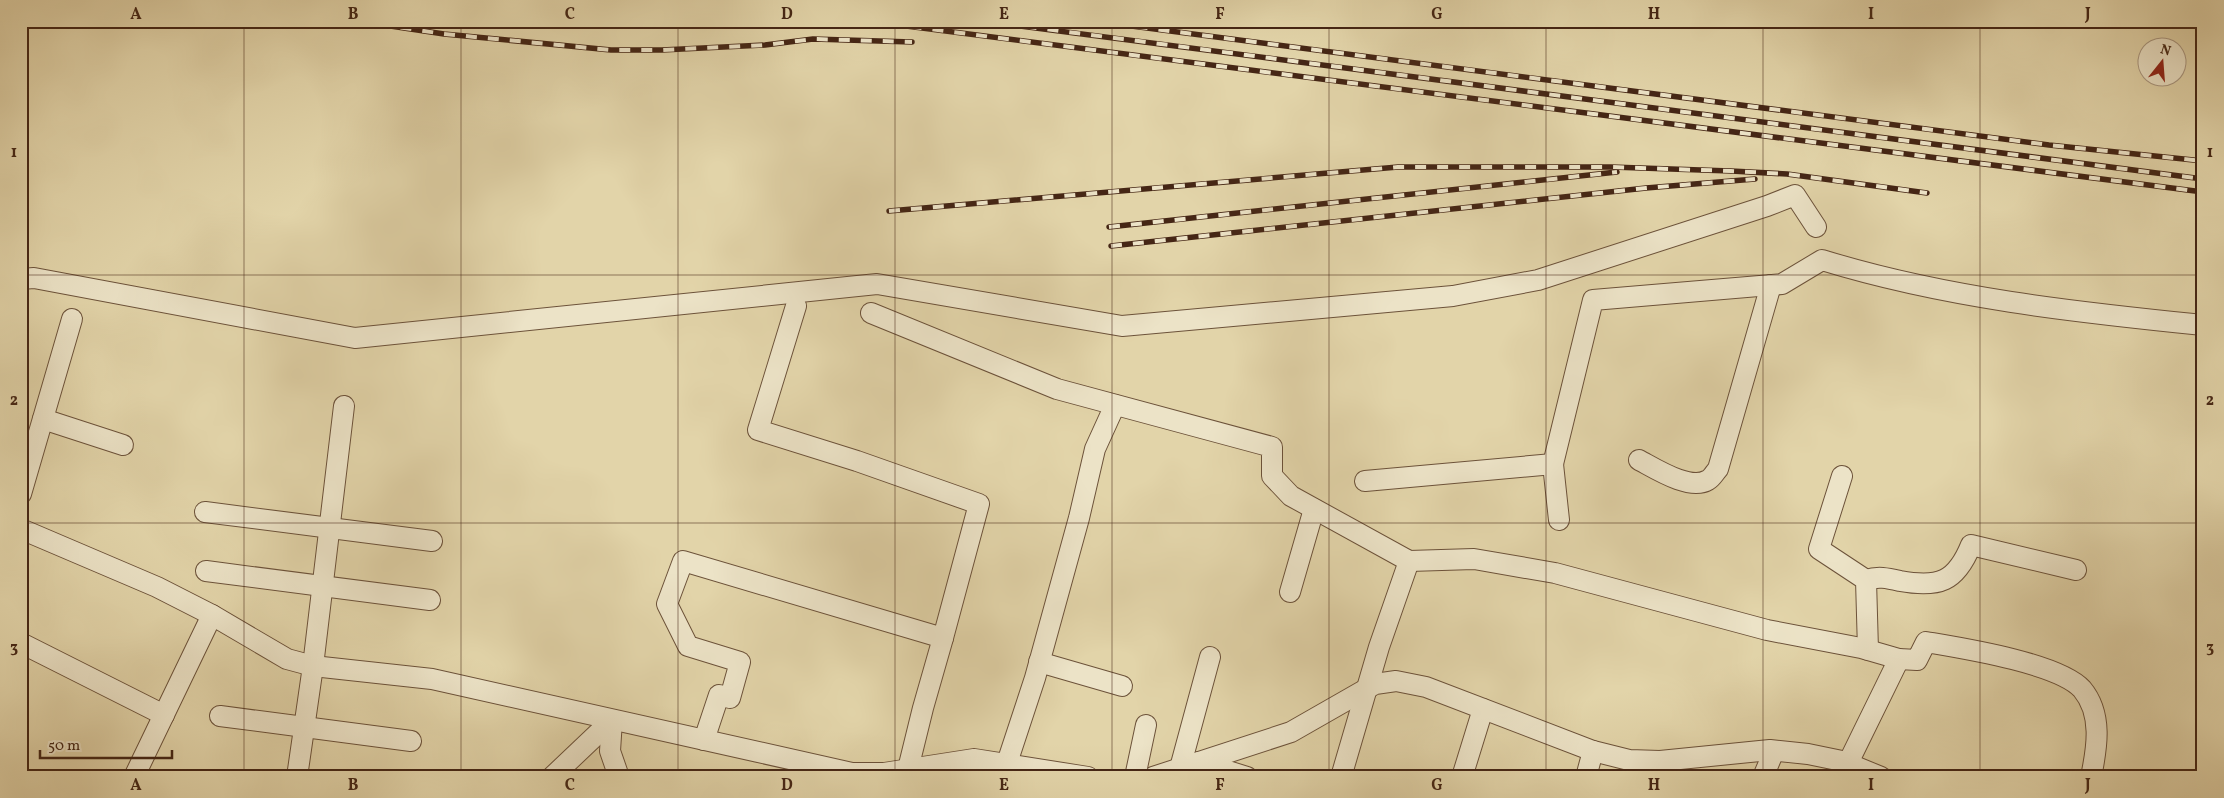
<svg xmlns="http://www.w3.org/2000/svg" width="2224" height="798" font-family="Vollkorn,serif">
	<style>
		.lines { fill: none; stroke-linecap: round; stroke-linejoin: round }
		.minor-casing { stroke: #6c523a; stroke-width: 22 }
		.minor { stroke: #ece3c7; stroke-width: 20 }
		.rail-casing { stroke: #452615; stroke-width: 5.5 }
		.rail { stroke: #ece3c7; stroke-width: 4; stroke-dasharray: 11; stroke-linecap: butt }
		.grid { fill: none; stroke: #452615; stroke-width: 1; stroke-opacity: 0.55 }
		.neatline { fill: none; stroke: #452615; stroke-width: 2 }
		.grid-label { font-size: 16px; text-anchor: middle; font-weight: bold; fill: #452615 }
	</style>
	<rect width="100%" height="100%" fill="#e2d4a9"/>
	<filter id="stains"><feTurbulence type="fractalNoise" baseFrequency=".004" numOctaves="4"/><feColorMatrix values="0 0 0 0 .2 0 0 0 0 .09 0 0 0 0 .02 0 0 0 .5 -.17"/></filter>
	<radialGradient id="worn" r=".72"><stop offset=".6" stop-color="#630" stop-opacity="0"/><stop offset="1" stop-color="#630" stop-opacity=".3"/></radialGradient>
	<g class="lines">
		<defs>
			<g id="minor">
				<polyline points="21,279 34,278 355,338 877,284 1122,326 1453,296 1538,280 1767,206 1795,195 1816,227"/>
				<polyline points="796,306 758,430 857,461 979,504 943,638"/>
				<path d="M871 313 1057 389 1272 447V476L1291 496 1409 561 1474 559 1555 573 1767 630 1861 648 1899 659 1917 660 1926 642C1961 648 2058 663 2082 689 2103 714 2097 748 2091 777"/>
				<polyline points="43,419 123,445"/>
				<path d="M1639 460C1656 469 1690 491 1708 480 1712 478 1715 472 1718 469L1771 285"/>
				<path d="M1553 464 1593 300 1782 284 1822 260C1945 298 2075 312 2203 325"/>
				<polyline points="1842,476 1819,549 1866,580 1868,650"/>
				<polyline points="1365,481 1553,464 1559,520"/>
				<polyline points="21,494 72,319"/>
				<polyline points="205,512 432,541"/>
				<polyline points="21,529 157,587 212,615 287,659 313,666 432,679 852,773 884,773 974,759 1088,777"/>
				<polyline points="206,571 430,600"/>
				<path d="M1866 580C1878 576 1887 578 1900 581 1939 588 1956 582 1971 545L2076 570"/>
				<polyline points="1290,592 1314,509"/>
				<polyline points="21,643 164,715"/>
				<polyline points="1039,662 1122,686"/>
				<polyline points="220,716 411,741"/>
				<polyline points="612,720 610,751 619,777"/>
				<polyline points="704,740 719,695 730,698 740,662 688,646 667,604 683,561 943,638 923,708 908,769"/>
				<polyline points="1199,762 1247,777"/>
				<polyline points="1007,763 1035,678 1079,518 1095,449 1115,405"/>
				<polyline points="1848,763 1899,659"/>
				<polyline points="1180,768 1210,657"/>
				<polyline points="134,777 212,615"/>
				<polyline points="297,777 313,666 344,406"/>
				<polyline points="552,777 612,720"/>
				<polyline points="1135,777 1146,725"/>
				<polyline points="1153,777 1291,732 1375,684 1396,681 1426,687 1593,751 1629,760 1660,761 1770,750 1808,754 1842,761 1881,777"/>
				<polyline points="1341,777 1379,647 1409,561"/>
				<polyline points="1462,777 1483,709"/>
				<polyline points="1586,777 1593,751"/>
				<polyline points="1763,777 1774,751"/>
			</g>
		</defs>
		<use href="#minor" class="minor-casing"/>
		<use href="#minor" class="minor"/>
		<defs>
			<g id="rail">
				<polyline points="357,21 444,34 611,50 662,50 765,45 813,39 912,42"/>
				<polyline points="867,21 2203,192"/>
				<path d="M982 21C1389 73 1796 127 2203 179"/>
				<polyline points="1093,21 2049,145 2203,161"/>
				<polyline points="889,211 1398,167 1611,167 1731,171 1787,174 1927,193"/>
				<polyline points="1109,227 1617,172"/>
				<polyline points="1111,246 1646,188 1755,179"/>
			</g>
		</defs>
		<use href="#rail" class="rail-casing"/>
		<use href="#rail" class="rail"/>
	</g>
	<path class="grid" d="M244 21V777M461 21V777M678 21V777M895 21V777M1112 21V777M1329 21V777M1546 21V777M1763 21V777M1980 21V777M21 275H2203M21 523H2203"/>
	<rect width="2224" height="798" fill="none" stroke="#e2d4a9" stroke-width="55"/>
	<g transform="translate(2162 62) rotate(17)"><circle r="24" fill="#ece3c7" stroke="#a99780"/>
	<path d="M0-4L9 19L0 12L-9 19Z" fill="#8f2418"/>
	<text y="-8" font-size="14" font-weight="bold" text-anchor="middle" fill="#452615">N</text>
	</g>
	<path d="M40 750v8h132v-8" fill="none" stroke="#452615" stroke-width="2.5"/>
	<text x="48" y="750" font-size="15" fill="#452615" stroke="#ece3c7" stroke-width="4" paint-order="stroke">50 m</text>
	<rect x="28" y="28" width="2168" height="742" class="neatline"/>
	<g class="grid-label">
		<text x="136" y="19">A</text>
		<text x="353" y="19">B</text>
		<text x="570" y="19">C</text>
		<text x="787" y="19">D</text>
		<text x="1004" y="19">E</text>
		<text x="1220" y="19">F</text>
		<text x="1437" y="19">G</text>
		<text x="1654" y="19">H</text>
		<text x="1871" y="19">I</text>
		<text x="2088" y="19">J</text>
		<text x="14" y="157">1</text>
		<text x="2210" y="157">1</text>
		<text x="14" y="405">2</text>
		<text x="2210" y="405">2</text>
		<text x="14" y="652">3</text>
		<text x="2210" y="652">3</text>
		<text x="136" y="790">A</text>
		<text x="353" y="790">B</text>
		<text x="570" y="790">C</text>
		<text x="787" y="790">D</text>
		<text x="1004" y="790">E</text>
		<text x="1220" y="790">F</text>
		<text x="1437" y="790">G</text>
		<text x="1654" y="790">H</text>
		<text x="1871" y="790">I</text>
		<text x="2088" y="790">J</text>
	</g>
	<rect width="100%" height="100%" filter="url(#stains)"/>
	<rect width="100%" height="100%" fill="url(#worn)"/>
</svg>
